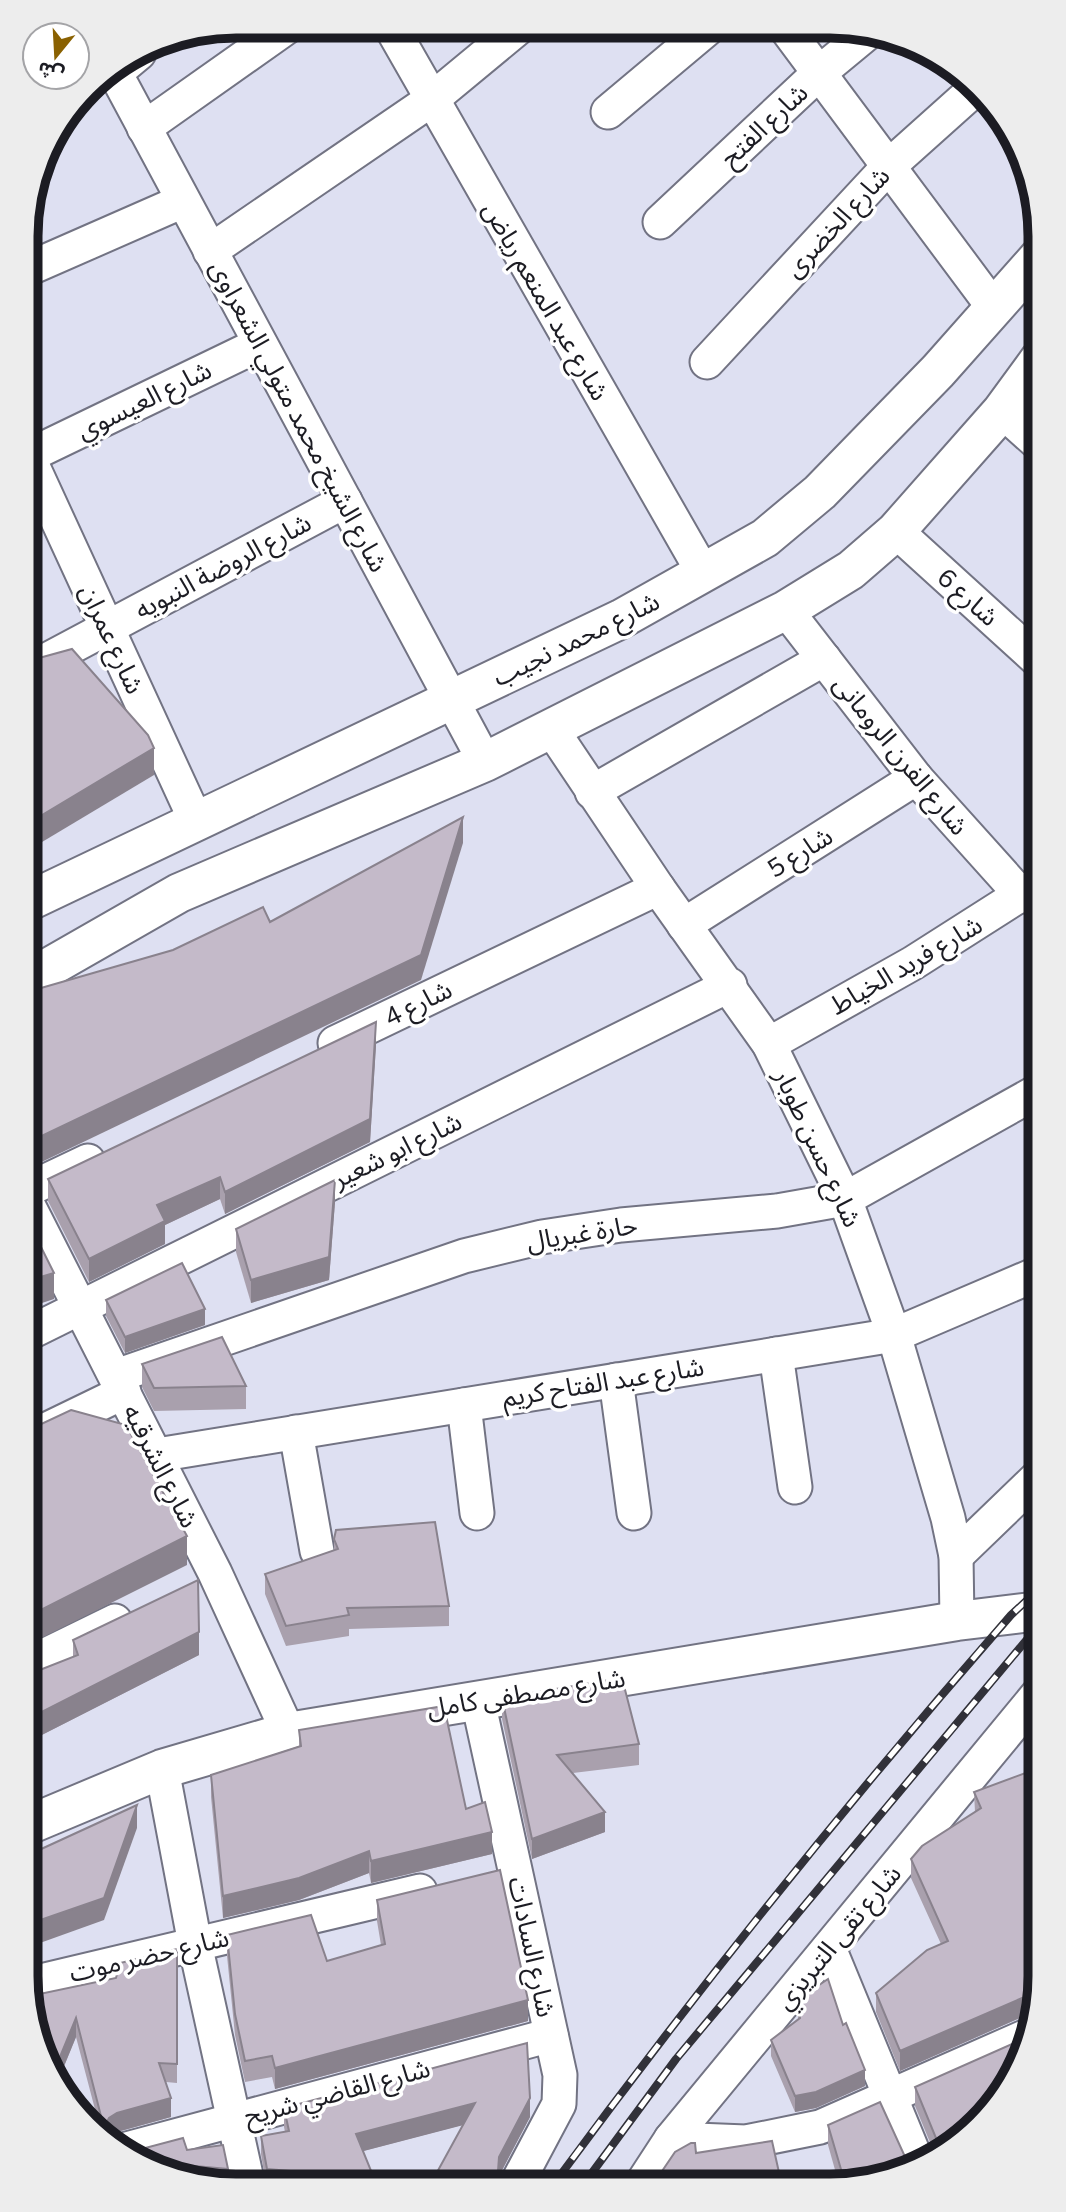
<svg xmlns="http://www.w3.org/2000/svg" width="1066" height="2212" font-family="Commissioner,'Noto Sans Arabic',sans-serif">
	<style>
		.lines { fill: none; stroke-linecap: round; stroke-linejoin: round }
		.street-casing { stroke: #727383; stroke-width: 37 }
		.secondary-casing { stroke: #727383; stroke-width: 42 }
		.street { stroke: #fff; stroke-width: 33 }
		.secondary { stroke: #fff; stroke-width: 38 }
		.rail-casing { stroke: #313139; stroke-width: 8 }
		.rail { stroke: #fff; stroke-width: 5; stroke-dasharray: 16; stroke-linecap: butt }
		.wall { fill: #a9a0ad }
		.shaded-wall { fill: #89828d }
		.building { fill: #c4bac9; stroke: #89828d; stroke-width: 2 }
		.labels { text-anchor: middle; stroke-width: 7; stroke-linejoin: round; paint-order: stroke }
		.street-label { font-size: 26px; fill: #1c1c23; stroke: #fff }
		.rim { fill: none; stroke: #1c1c23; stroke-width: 9 }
	</style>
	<rect width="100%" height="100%" fill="#dee0f2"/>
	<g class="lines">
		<defs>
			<g id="street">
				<polyline points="391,27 704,574"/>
				<polyline points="787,30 994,308"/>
				<polyline points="113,69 485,762"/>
				<polyline points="115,73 139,53"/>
				<polyline points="608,112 707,29"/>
				<polyline points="144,128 287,27"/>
				<polyline points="660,222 819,73 871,30"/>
				<polyline points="210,251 431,100 518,28"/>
				<polyline points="28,269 183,201"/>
				<polyline points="707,362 889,166 975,89"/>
				<polyline points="1002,411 1040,445"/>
				<polyline points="28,456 196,821"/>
				<polyline points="28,456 260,344"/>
				<polyline points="896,531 1040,662"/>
				<polyline points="786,610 916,778 1022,896"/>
				<polyline points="28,670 345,501"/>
				<polyline points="552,730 658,888 769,1044 845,1199 894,1335 948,1518 956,1556 957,1621"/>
				<polyline points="592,792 824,659"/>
				<polyline points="684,925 916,778"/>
				<polyline points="335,1043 658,888"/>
				<polyline points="769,1044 913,963 1037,884"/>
				<polyline points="27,1190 88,1161"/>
				<polyline points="27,1203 215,1573 288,1732"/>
				<polyline points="27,1334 730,985"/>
				<polyline points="776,1354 795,1487"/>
				<polyline points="116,1376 464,1256 542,1237 621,1225 777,1211 845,1199 1040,1090"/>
				<polyline points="616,1380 634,1513"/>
				<polyline points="464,1405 477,1513"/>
				<polyline points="296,1432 317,1551"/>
				<polyline points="27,1439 124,1392"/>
				<polyline points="157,1455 894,1335 1039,1273"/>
				<polyline points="956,1556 1039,1476"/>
				<polyline points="27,1664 115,1621"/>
				<polyline points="478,1701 560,2075 559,2104 516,2185"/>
				<polyline points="162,1769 195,1944 248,2184"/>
				<polyline points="829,1948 918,2164"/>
				<polyline points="28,1984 420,1891"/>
				<polyline points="671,2139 746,2142 820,2127 1029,2035"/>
				<polyline points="123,2150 551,2035"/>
				<polyline points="641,2185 671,2139 1039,1693"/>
			</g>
			<g id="secondary">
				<polyline points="27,902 621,619 765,538 820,492 938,371 1040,256"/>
				<polyline points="27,980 179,893 485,762 786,610 851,570 896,531 1002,411 1040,359"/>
				<polyline points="26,1826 162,1769 288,1732 957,1621 1039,1611"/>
			</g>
		</defs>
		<use href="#street" class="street-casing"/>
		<use href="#secondary" class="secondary-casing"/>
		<use href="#street" class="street"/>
		<use href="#secondary" class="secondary"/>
		<defs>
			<g id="rail">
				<path d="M553 2185C698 1988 851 1798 1011 1615L1039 1589"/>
				<polyline points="583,2185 676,2059 1039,1625"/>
			</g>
		</defs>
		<use href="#rail" class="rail-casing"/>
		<use href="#rail" class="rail"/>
	</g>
	<g class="wall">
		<polygon points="376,1045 370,1142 225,1214 220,1199 165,1225 165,1244 89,1282 48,1201 48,1179"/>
		<polygon points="335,1202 329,1280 251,1303 236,1252 236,1229"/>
		<polygon points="106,1300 205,1325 125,1353 106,1316"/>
		<polygon points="142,1364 246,1386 246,1409 154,1411 142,1387"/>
		<polygon points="334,1539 449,1606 449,1626 349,1629 349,1636 286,1646 265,1594 265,1574 334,1550"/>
		<polygon points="73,1640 199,1655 26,1743 27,1675 73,1657"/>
		<polygon points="502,1698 639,1744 639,1765 573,1773 605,1832 532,1859 502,1719"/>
		<polygon points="299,1730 466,1809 492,1854 371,1883 369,1873 299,1900 223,1918 211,1797 211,1775 299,1746"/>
		<polygon points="1039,1768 1039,1990 1033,2017 1022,2017 900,2071 876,2012 876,1993 941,1944 911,1878 911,1859 975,1812 974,1792"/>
		<polygon points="377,1900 528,2021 275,2089 272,2077 245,2082 235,2035 227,1956 227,1935 327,1961 381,1945 377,1921"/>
		<polygon points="177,1949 177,2083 166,2082 171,2117 117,2132 109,2137 107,2140 102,2136 76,2037 60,2076 37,2043 116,1978"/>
		<polygon points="797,2000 843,2025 865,2086 816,2108 795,2112 771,2056 771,2040 798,2019"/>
		<polygon points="1028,2037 934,2152 915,2106 915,2087"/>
		<polygon points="284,2108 530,2117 499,2176 462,2125 363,2151 374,2178 374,2184 266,2184 261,2154 261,2136 285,2132 284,2127"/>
		<polygon points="828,2125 906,2159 916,2164 897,2175 839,2184 828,2145"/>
		<polygon points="187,2150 228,2169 228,2184 204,2183 144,2164 126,2153"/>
	</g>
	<g class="shaded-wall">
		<polygon points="154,748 154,775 27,851 27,824"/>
		<polygon points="463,817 463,843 421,980 27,1169 27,1143"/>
		<polygon points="376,1022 376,1045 370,1142 225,1214 225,1192"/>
		<polygon points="220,1177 220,1199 165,1225 165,1244 89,1282 89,1259 157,1205"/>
		<polygon points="335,1180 335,1202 329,1280 251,1303 251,1280"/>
		<polygon points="54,1273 54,1299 27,1308 27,1281"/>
		<polygon points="205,1309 205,1325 125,1353 125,1337"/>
		<polygon points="187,1536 187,1565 27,1645 27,1617"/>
		<polygon points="199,1632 199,1655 26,1743 26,1720"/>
		<polygon points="137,1805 137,1828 104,1920 26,1948 26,1925"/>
		<polygon points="605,1812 605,1832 532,1859 532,1839"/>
		<polygon points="492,1832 492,1854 371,1883 371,1861"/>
		<polygon points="369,1851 369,1873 299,1900 223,1918 223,1896"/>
		<polygon points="1022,1998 1022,2017 900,2071 900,2051"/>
		<polygon points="528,2000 528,2021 275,2089 275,2068"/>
		<polygon points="76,2018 76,2037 60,2076 55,2069"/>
		<polygon points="865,2070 865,2086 816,2108 795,2112 795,2096"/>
		<polygon points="171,2098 171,2117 117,2132 109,2137 107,2140 104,2138 104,2128 109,2118 117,2113"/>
		<polygon points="530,2098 530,2117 499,2176 498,2185 489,2185 499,2157"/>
		<polygon points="475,2103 475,2122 356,2153 356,2134"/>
	</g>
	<g class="building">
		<polygon points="72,649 148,735 154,748 27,824 28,661"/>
		<polygon points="463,817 421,955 27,1143 27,992 173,950 263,907 270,922"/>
		<polygon points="376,1022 370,1119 225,1192 220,1177 157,1205 165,1221 89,1259 48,1179"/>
		<polygon points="335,1180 329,1257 251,1280 236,1229"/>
		<polygon points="27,1219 54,1273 27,1281"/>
		<polygon points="182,1263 205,1309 125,1337 106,1300"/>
		<polygon points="222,1337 246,1386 154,1388 142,1364"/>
		<polygon points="71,1410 126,1425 187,1536 27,1617 27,1428 35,1427"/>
		<polygon points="435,1522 449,1606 347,1608 349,1615 286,1626 265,1574 338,1549 334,1539 336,1530"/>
		<polygon points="198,1580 199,1632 26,1720 27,1675 78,1655 73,1640"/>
		<polygon points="622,1678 639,1744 557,1755 605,1812 532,1839 502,1698"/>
		<polygon points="444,1706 466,1809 485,1802 492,1832 371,1861 369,1851 299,1878 223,1896 211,1775 301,1746 299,1730"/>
		<polygon points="1039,1768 1039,1990 1037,1999 1032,1997 1022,1998 900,2051 876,1993 927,1950 948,1941 911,1859 922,1846 981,1808 974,1792"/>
		<polygon points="137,1805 104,1898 26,1925 26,1856"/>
		<polygon points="500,1870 528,2000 275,2068 272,2056 245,2061 235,2014 227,1935 311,1915 327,1961 385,1944 377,1900"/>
		<polygon points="177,1949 177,2064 159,2063 171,2098 117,2113 109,2118 104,2128 76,2018 55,2069 37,2043 30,1996 116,1978 120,1963"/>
		<polygon points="828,1979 843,2025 846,2023 865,2070 816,2092 795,2096 771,2040 800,2018 797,2000"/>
		<polygon points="1028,2037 1024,2056 996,2104 947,2150 928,2159 937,2148 936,2138 915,2087"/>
		<polygon points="527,2043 530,2098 499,2157 498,2171 489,2185 430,2185 475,2103 356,2134 374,2178 267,2169 261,2136 289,2131 284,2108"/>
		<polygon points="880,2102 906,2159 916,2164 920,2163 897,2175 845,2183 828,2125"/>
		<polygon points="183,2138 187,2150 223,2145 228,2169 139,2161 126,2153"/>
		<polygon points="772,2141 782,2186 656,2185 656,2180 675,2152 691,2143 695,2143 696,2153"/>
	</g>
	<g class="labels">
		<g class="street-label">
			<text transform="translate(764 125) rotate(-43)" y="9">شارع الفتح</text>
			<text transform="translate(837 222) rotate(-47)" y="9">شارع الخضرى</text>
			<text transform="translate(546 301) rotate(60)" y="9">شارع عبد المنعم رياض</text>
			<text transform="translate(144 400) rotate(-26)" y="9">شارع العيسوي</text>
			<text transform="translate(299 416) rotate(62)" y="9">شارع الشيخ محمد متولي الشعراوى</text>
			<text transform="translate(223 566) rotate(-28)" y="9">شارع الروضة النبويه</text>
			<text transform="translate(968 597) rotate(42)" y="9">شارع 6</text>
			<text transform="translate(112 639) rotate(65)" y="9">شارع عمران</text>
			<text transform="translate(576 639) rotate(-26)" y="9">شارع محمد نجيب</text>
			<text transform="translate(901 755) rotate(51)" y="9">شارع الفرن الرومانى</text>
			<text transform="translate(800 852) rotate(-32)" y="9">شارع 5</text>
			<text transform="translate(906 965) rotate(-30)" y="9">شارع فريد الخياط</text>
			<text transform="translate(418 1003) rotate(-26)" y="9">شارع 4</text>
			<text transform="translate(818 1148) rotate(65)" y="9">شارع حسن طوبار</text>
			<text transform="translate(397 1150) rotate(-26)" y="9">شارع ابو شعير</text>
			<text transform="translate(582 1233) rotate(-9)" y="9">حارة غبريال</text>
			<text transform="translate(603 1382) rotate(-9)" y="9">شارع عبد الفتاح كريم</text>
			<text transform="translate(161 1466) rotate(63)" y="9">شارع الشرقيه</text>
			<text transform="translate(526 1693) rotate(-9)" y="9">شارع مصطفى كامل</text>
			<text transform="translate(838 1937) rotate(-50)" y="9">شارع تقى التبريزي</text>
			<text transform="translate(532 1947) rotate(78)" y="9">شارع السادات</text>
			<text transform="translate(149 1955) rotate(-13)" y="9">شارع حضر موت</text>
			<text transform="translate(337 2092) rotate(-15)" y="9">شارع القاضي شريح</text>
		</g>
	</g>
	<path d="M0 0H1066V2212H0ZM236 38H830A198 198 0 0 1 1028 236V1976A198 198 0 0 1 830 2174H236A198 198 0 0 1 38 1976V236A198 198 0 0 1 236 38Z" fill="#ededed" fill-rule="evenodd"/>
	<path class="rim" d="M236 38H830A198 198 0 0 1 1028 236V1976A198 198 0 0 1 830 2174H236A198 198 0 0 1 38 1976V236A198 198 0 0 1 236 38Z"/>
	<g transform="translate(56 56) rotate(198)"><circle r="33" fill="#ffffff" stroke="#a4a4a7" stroke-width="2"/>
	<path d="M0-5L12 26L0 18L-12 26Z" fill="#8a6101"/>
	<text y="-10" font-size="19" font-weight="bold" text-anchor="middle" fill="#1c1c23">ش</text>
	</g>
</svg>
